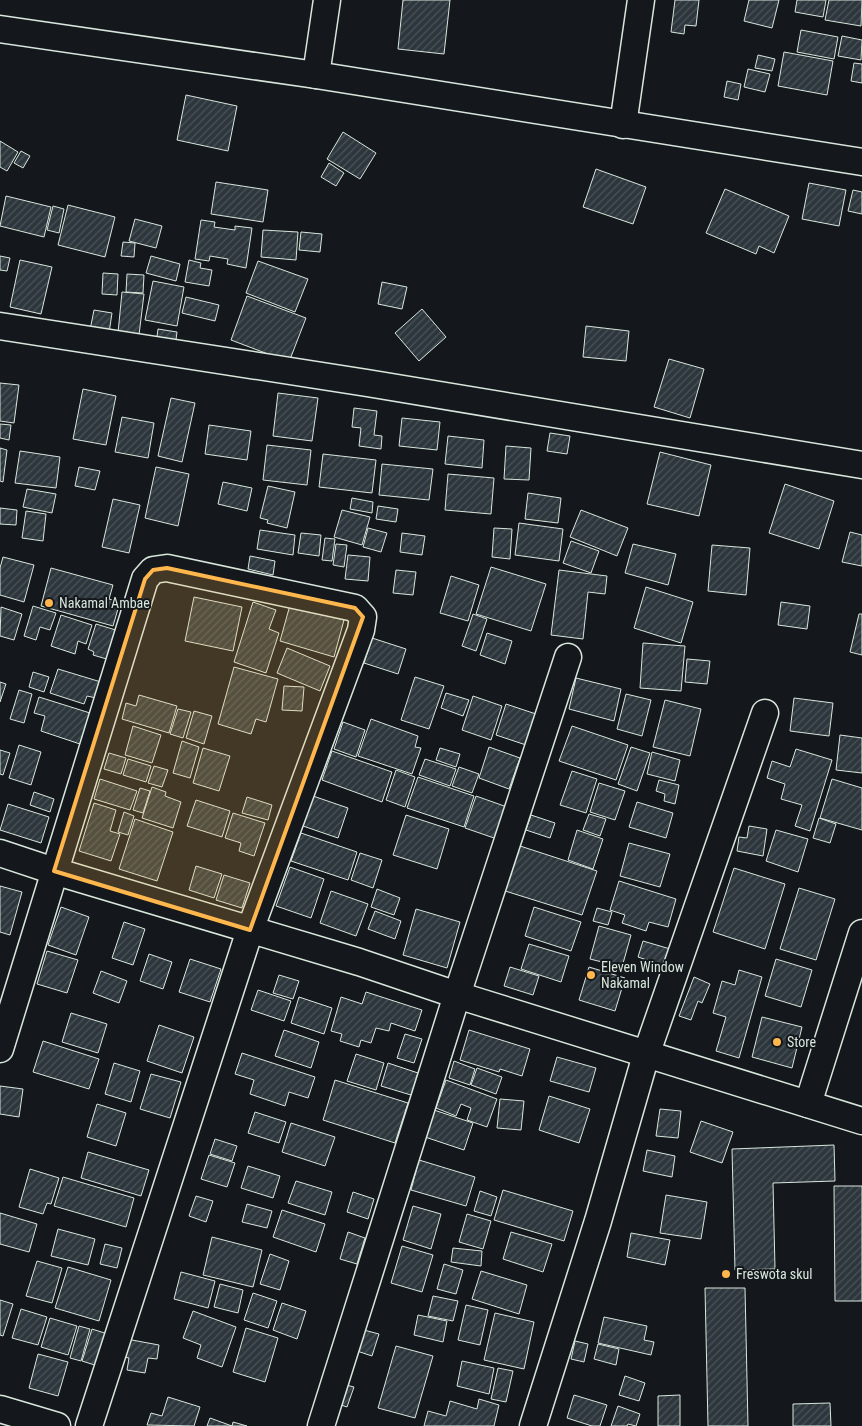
<svg xmlns="http://www.w3.org/2000/svg" width="862" height="1426" font-family="'Roboto Condensed',sans-serif">
	<style>
		.building { fill: url(#building-hatch); stroke: #d8e6dc }
		.lines { fill: none; stroke-linecap: round; stroke-linejoin: round }
		.minor-casing { stroke: #d8e6dc; stroke-width: 29 }
		.minor { stroke: #14181c; stroke-width: 26 }
		.marked { fill: #ffb74d; fill-opacity: 0.2; stroke: #ffb74d; stroke-width: 4; stroke-linejoin: round }
		.poi-dot { fill: #ffb74d; stroke: #14181c; stroke-width: 2 }
		.labels { text-anchor: middle; stroke-width: 4; stroke-linejoin: round; paint-order: stroke }
		.poi-label { font-size: 14px; fill: #d8e6dc; stroke: #14181c; text-anchor: start }
	</style>
	<defs>
		<pattern id="building-hatch" width="6" height="6" patternUnits="userSpaceOnUse" patternTransform="scale(1.25)"><rect width="6" height="6" fill="#2c363c"/><path d="M-1 1l2-2M0 6l6-6M5 7l2-2" fill="none" stroke="#4a5358"/></pattern>
	</defs>
	<rect width="100%" height="100%" fill="#14181c"/>
	<g class="building">
		<polygon points="403,0 450,0 444,54 398,49"/>
		<polygon points="675,0 699,0 696,26 685,25 684,34 671,32"/>
		<polygon points="749,0 779,0 772,28 744,21"/>
		<polygon points="797,0 826,0 823,17 795,12"/>
		<polygon points="829,0 862,0 861,26 825,20"/>
		<polygon points="801,30 838,37 834,59 797,52"/>
		<polygon points="842,36 862,40 861,60 838,56"/>
		<polygon points="784,52 833,61 827,95 778,86"/>
		<polygon points="758,55 775,59 772,71 755,68"/>
		<polygon points="854,63 862,64 862,83 851,81"/>
		<polygon points="748,69 770,74 765,92 744,87"/>
		<polygon points="727,81 741,84 738,100 724,97"/>
		<polygon points="186,95 237,106 228,151 177,140"/>
		<polygon points="343,132 376,153 360,179 327,159"/>
		<polygon points="0,141 18,152 7,171 0,167"/>
		<polygon points="21,151 30,156 23,168 14,163"/>
		<polygon points="329,163 344,173 336,186 321,177"/>
		<polygon points="596,169 646,187 633,224 583,207"/>
		<polygon points="216,182 268,190 263,222 211,214"/>
		<polygon points="809,183 846,190 839,226 802,219"/>
		<polygon points="725,189 789,216 774,253 759,246 756,254 706,233"/>
		<polygon points="853,190 862,192 862,214 848,211"/>
		<polygon points="6,196 51,207 44,237 0,226"/>
		<polygon points="68,205 115,217 105,257 58,245"/>
		<polygon points="53,206 64,209 59,233 47,230"/>
		<polygon points="135,219 162,226 156,248 129,241"/>
		<polygon points="201,220 215,222 214,227 235,230 235,226 252,228 246,268 227,264 228,259 210,256 209,261 195,259"/>
		<polygon points="263,230 298,232 296,260 261,257"/>
		<polygon points="301,232 322,234 320,252 299,250"/>
		<polygon points="123,242 135,243 134,257 121,256"/>
		<polygon points="0,256 10,258 7,271 0,270"/>
		<polygon points="151,256 180,264 176,281 146,273"/>
		<polygon points="20,260 52,267 41,314 10,307"/>
		<polygon points="189,260 201,263 200,268 212,270 209,286 185,282"/>
		<polygon points="258,261 308,279 295,312 246,293"/>
		<polygon points="103,273 118,274 117,295 102,294"/>
		<polygon points="127,274 144,275 143,293 126,292"/>
		<polygon points="153,281 184,287 177,326 145,320"/>
		<polygon points="382,282 407,287 402,309 378,304"/>
		<polygon points="122,292 144,294 139,335 118,333"/>
		<polygon points="247,296 306,318 289,362 231,340"/>
		<polygon points="186,297 219,305 215,321 182,313"/>
		<polygon points="422,309 446,337 419,361 395,333"/>
		<polygon points="94,310 112,313 109,333 90,330"/>
		<polygon points="586,326 629,331 626,361 583,357"/>
		<polygon points="158,329 177,332 175,347 156,344"/>
		<polygon points="669,359 704,369 690,418 654,407"/>
		<polygon points="0,383 19,385 14,423 0,421"/>
		<polygon points="83,389 116,396 106,445 73,439"/>
		<polygon points="278,393 318,398 312,441 273,436"/>
		<polygon points="171,398 195,403 182,462 158,456"/>
		<polygon points="354,408 377,411 374,435 382,436 381,449 359,446 361,428 352,427"/>
		<polygon points="122,417 154,423 148,458 115,452"/>
		<polygon points="402,418 440,422 437,450 399,446"/>
		<polygon points="0,424 11,425 9,440 0,438"/>
		<polygon points="209,425 251,431 247,460 205,454"/>
		<polygon points="550,433 570,436 567,454 547,451"/>
		<polygon points="448,436 484,440 482,468 445,464"/>
		<polygon points="267,445 311,450 307,485 263,480"/>
		<polygon points="506,446 531,448 529,480 504,479"/>
		<polygon points="0,448 7,450 3,482 0,481"/>
		<polygon points="20,451 60,457 56,488 15,483"/>
		<polygon points="660,452 711,465 699,516 647,504"/>
		<polygon points="323,454 376,460 372,493 319,487"/>
		<polygon points="382,464 433,469 429,500 379,495"/>
		<polygon points="79,467 100,471 95,490 75,486"/>
		<polygon points="156,467 189,474 178,526 145,518"/>
		<polygon points="448,474 494,478 491,514 445,510"/>
		<polygon points="223,482 252,488 247,511 218,504"/>
		<polygon points="785,484 834,501 819,549 769,533"/>
		<polygon points="268,486 295,492 287,528 267,523 268,520 260,518"/>
		<polygon points="27,489 56,494 52,513 23,507"/>
		<polygon points="528,493 561,498 558,523 525,519"/>
		<polygon points="352,498 373,502 372,513 350,509"/>
		<polygon points="113,499 140,505 129,553 102,547"/>
		<polygon points="378,506 398,509 396,522 376,519"/>
		<polygon points="0,508 17,510 16,525 0,524"/>
		<polygon points="342,510 370,517 362,545 334,537"/>
		<polygon points="581,510 628,528 617,556 570,537"/>
		<polygon points="26,511 46,514 43,541 22,538"/>
		<polygon points="519,523 563,529 559,561 515,555"/>
		<polygon points="368,528 387,533 381,552 363,547"/>
		<polygon points="494,528 512,529 510,559 492,557"/>
		<polygon points="260,530 295,535 293,555 257,549"/>
		<polygon points="850,532 862,535 862,566 842,562"/>
		<polygon points="301,533 321,535 319,556 298,553"/>
		<polygon points="402,533 425,536 422,555 400,552"/>
		<polygon points="325,538 335,539 332,561 322,560"/>
		<polygon points="571,541 599,551 591,573 563,563"/>
		<polygon points="336,544 347,545 344,567 333,565"/>
		<polygon points="633,544 676,554 668,585 625,573"/>
		<polygon points="712,545 750,548 746,595 708,591"/>
		<polygon points="348,555 370,557 368,581 345,579"/>
		<polygon points="250,556 275,561 273,575 248,569"/>
		<polygon points="3,557 34,565 24,602 0,595 0,568"/>
		<polygon points="491,567 546,584 531,631 476,614"/>
		<polygon points="51,568 113,585 109,599 120,602 113,626 41,606"/>
		<polygon points="396,570 416,572 413,595 393,593"/>
		<polygon points="559,570 607,576 605,594 588,592 583,639 551,635"/>
		<polygon points="451,576 479,585 468,621 440,613"/>
		<polygon points="646,587 693,602 681,643 634,628"/>
		<polygon points="194,597 242,607 233,651 185,641"/>
		<polygon points="253,602 276,610 269,629 279,633 266,673 234,662"/>
		<polygon points="781,602 810,606 807,629 778,625"/>
		<polygon points="290,605 344,620 334,657 280,641"/>
		<polygon points="33,606 56,613 50,630 40,627 36,640 24,636"/>
		<polygon points="1,607 22,614 14,640 0,636"/>
		<polygon points="473,614 487,619 476,651 462,646"/>
		<polygon points="859,614 862,614 862,655 850,652"/>
		<polygon points="61,615 92,625 86,644 78,641 75,654 51,646"/>
		<polygon points="96,624 119,631 110,660 93,655 94,652 88,649"/>
		<polygon points="487,633 512,641 505,664 480,655"/>
		<polygon points="372,638 406,649 398,674 364,663"/>
		<polygon points="643,643 685,646 681,691 640,688"/>
		<polygon points="287,648 330,666 320,691 277,673"/>
		<polygon points="687,659 710,661 707,684 685,682"/>
		<polygon points="234,667 278,679 266,722 256,719 251,734 218,724"/>
		<polygon points="58,669 101,682 96,698 87,696 84,704 50,693"/>
		<polygon points="33,672 49,677 44,692 29,687"/>
		<polygon points="415,677 444,686 429,729 401,720"/>
		<polygon points="576,678 621,689 614,721 569,709"/>
		<polygon points="0,682 6,684 0,702"/>
		<polygon points="284,686 304,687 302,711 282,710"/>
		<polygon points="19,690 32,694 24,723 10,719"/>
		<polygon points="446,693 469,700 463,716 441,708"/>
		<polygon points="626,694 651,700 642,736 617,729"/>
		<polygon points="139,695 177,706 169,733 122,719 126,703 136,706"/>
		<polygon points="473,696 502,706 491,740 462,730"/>
		<polygon points="39,697 90,713 80,744 41,731 45,716 34,713"/>
		<polygon points="794,698 833,703 829,736 790,731"/>
		<polygon points="665,700 701,709 690,756 653,747"/>
		<polygon points="506,704 536,714 526,745 496,735"/>
		<polygon points="178,709 191,712 183,738 170,734"/>
		<polygon points="194,711 212,716 204,744 186,738"/>
		<polygon points="371,719 418,736 415,747 421,748 412,774 358,756"/>
		<polygon points="343,722 365,730 356,757 334,749"/>
		<polygon points="133,726 161,735 152,763 125,755"/>
		<polygon points="572,726 628,745 616,780 559,761"/>
		<polygon points="840,735 862,738 862,773 836,770"/>
		<polygon points="182,741 199,747 190,778 173,773"/>
		<polygon points="19,745 41,752 31,785 9,778"/>
		<polygon points="489,747 520,758 509,789 479,778"/>
		<polygon points="631,747 650,753 637,791 618,784"/>
		<polygon points="203,748 230,756 219,791 193,783"/>
		<polygon points="440,748 460,754 456,767 436,760"/>
		<polygon points="796,749 832,760 810,831 795,826 802,805 781,799 785,784 767,778 772,761 790,767"/>
		<polygon points="0,750 10,753 3,775 0,774"/>
		<polygon points="332,751 392,772 382,802 322,780"/>
		<polygon points="652,752 680,760 675,781 647,774"/>
		<polygon points="109,753 126,758 121,774 104,769"/>
		<polygon points="128,759 151,766 146,782 123,775"/>
		<polygon points="425,759 456,769 450,786 419,775"/>
		<polygon points="154,766 168,770 162,787 148,783"/>
		<polygon points="459,767 479,774 472,793 452,786"/>
		<polygon points="396,770 415,777 405,807 386,800"/>
		<polygon points="572,771 597,779 586,813 560,805"/>
		<polygon points="418,777 474,796 464,827 407,808"/>
		<polygon points="100,779 137,791 130,810 94,799"/>
		<polygon points="832,779 862,788 862,830 820,818"/>
		<polygon points="659,780 679,785 675,804 664,801 665,794 656,791"/>
		<polygon points="599,783 625,791 615,820 590,812"/>
		<polygon points="152,787 166,792 165,796 181,802 173,828 142,818"/>
		<polygon points="140,788 150,791 143,813 133,810"/>
		<polygon points="34,792 54,799 50,812 30,805"/>
		<polygon points="313,796 348,808 338,838 303,826"/>
		<polygon points="476,796 507,807 497,839 465,828"/>
		<polygon points="247,797 272,805 268,820 242,813"/>
		<polygon points="196,800 230,811 222,837 187,826"/>
		<polygon points="637,802 673,813 666,838 629,827"/>
		<polygon points="94,803 116,810 110,831 120,834 111,861 79,851"/>
		<polygon points="8,804 49,817 41,843 0,830"/>
		<polygon points="124,812 134,816 128,835 118,832"/>
		<polygon points="233,813 265,823 254,856 239,851 241,843 225,838"/>
		<polygon points="589,814 606,819 600,836 583,830"/>
		<polygon points="406,815 449,829 437,869 393,855"/>
		<polygon points="531,815 555,823 550,838 526,830"/>
		<polygon points="819,818 836,824 830,843 813,838"/>
		<polygon points="135,819 173,832 157,881 119,869"/>
		<polygon points="749,826 767,829 763,856 737,851 739,837 747,838"/>
		<polygon points="577,830 603,839 593,869 568,860"/>
		<polygon points="776,830 808,839 798,872 766,861"/>
		<polygon points="301,833 357,852 348,880 291,861"/>
		<polygon points="629,843 670,854 660,887 620,876"/>
		<polygon points="517,845 597,871 582,915 502,890"/>
		<polygon points="360,853 382,860 373,888 351,880"/>
		<polygon points="196,866 222,874 214,898 189,890"/>
		<polygon points="290,867 324,879 311,918 276,906"/>
		<polygon points="734,868 785,884 765,949 713,932"/>
		<polygon points="224,875 250,883 242,908 216,900"/>
		<polygon points="619,881 676,899 668,927 649,922 646,931 622,923 625,915 610,910"/>
		<polygon points="0,886 22,892 10,935 0,932"/>
		<polygon points="799,888 835,899 816,960 780,949"/>
		<polygon points="377,889 400,898 394,915 371,907"/>
		<polygon points="331,891 368,904 356,936 320,923"/>
		<polygon points="61,907 89,917 76,955 48,945"/>
		<polygon points="534,907 581,922 571,951 525,936"/>
		<polygon points="597,908 612,912 608,925 593,921"/>
		<polygon points="416,909 460,922 447,968 403,955"/>
		<polygon points="375,911 401,921 395,939 368,929"/>
		<polygon points="124,922 145,929 133,965 112,958"/>
		<polygon points="599,926 631,935 622,967 590,959"/>
		<polygon points="643,941 677,951 671,968 638,957"/>
		<polygon points="529,944 569,956 561,982 521,969"/>
		<polygon points="47,951 78,960 67,993 37,984"/>
		<polygon points="149,954 172,962 163,989 140,981"/>
		<polygon points="190,959 221,969 210,1002 179,992"/>
		<polygon points="776,959 812,970 801,1007 765,996"/>
		<polygon points="510,967 539,976 533,995 504,986"/>
		<polygon points="589,967 625,978 615,1011 579,1000"/>
		<polygon points="739,970 762,977 739,1058 716,1051 726,1017 713,1013 722,981 735,985"/>
		<polygon points="101,971 127,981 119,1003 93,993"/>
		<polygon points="279,975 299,981 293,999 273,993"/>
		<polygon points="694,977 710,984 702,1003 698,1001 691,1020 679,1016"/>
		<polygon points="258,990 291,1001 284,1021 251,1010"/>
		<polygon points="366,992 422,1010 415,1031 391,1023 389,1031 376,1028 371,1043 361,1040 359,1047 340,1041 342,1034 331,1031 341,997 362,1004"/>
		<polygon points="299,997 332,1008 324,1034 291,1023"/>
		<polygon points="71,1013 107,1024 98,1053 62,1042"/>
		<polygon points="762,1017 802,1027 792,1068 752,1057"/>
		<polygon points="159,1025 194,1037 182,1073 147,1061"/>
		<polygon points="284,1030 319,1042 311,1068 275,1056"/>
		<polygon points="469,1030 530,1049 522,1076 500,1069 499,1072 460,1060"/>
		<polygon points="405,1034 422,1039 414,1063 397,1058"/>
		<polygon points="43,1041 99,1059 89,1089 33,1072"/>
		<polygon points="242,1053 315,1077 308,1098 289,1092 285,1106 250,1094 254,1080 235,1074"/>
		<polygon points="356,1054 384,1063 376,1090 347,1081"/>
		<polygon points="557,1057 596,1068 589,1092 550,1081"/>
		<polygon points="454,1061 475,1069 470,1085 449,1078"/>
		<polygon points="114,1063 140,1071 131,1102 105,1094"/>
		<polygon points="388,1063 418,1073 411,1095 381,1086"/>
		<polygon points="477,1068 502,1077 496,1094 471,1085"/>
		<polygon points="151,1074 181,1082 170,1118 140,1109"/>
		<polygon points="335,1080 408,1103 395,1143 323,1120"/>
		<polygon points="446,1080 497,1099 487,1127 467,1120 471,1108 461,1104 456,1116 436,1108"/>
		<polygon points="0,1086 23,1089 19,1117 0,1114"/>
		<polygon points="549,1096 590,1109 579,1143 539,1130"/>
		<polygon points="500,1099 524,1101 521,1130 497,1128"/>
		<polygon points="97,1104 126,1113 116,1146 87,1137"/>
		<polygon points="660,1109 681,1111 678,1138 656,1136"/>
		<polygon points="434,1110 473,1123 464,1150 425,1137"/>
		<polygon points="255,1112 286,1122 279,1143 248,1133"/>
		<polygon points="701,1121 733,1132 722,1163 690,1152"/>
		<polygon points="291,1123 335,1137 325,1166 282,1152"/>
		<polygon points="215,1139 237,1146 232,1161 210,1154"/>
		<polygon points="834,1145 835,1181 773,1183 775,1269 735,1270 732,1149"/>
		<polygon points="647,1150 675,1156 672,1177 643,1171"/>
		<polygon points="88,1152 149,1170 141,1196 81,1178"/>
		<polygon points="209,1155 235,1163 227,1187 201,1179"/>
		<polygon points="419,1160 475,1177 466,1206 411,1190"/>
		<polygon points="248,1166 280,1176 273,1198 241,1188"/>
		<polygon points="30,1169 59,1178 51,1204 47,1203 43,1214 19,1207"/>
		<polygon points="63,1177 134,1198 126,1227 54,1206"/>
		<polygon points="296,1181 332,1192 325,1215 288,1203"/>
		<polygon points="834,1186 862,1186 862,1301 835,1301"/>
		<polygon points="503,1190 573,1211 564,1241 494,1220"/>
		<polygon points="480,1191 497,1197 491,1216 474,1211"/>
		<polygon points="353,1192 374,1199 368,1219 347,1212"/>
		<polygon points="666,1195 707,1202 701,1239 660,1233"/>
		<polygon points="196,1196 213,1201 206,1222 189,1216"/>
		<polygon points="247,1204 272,1211 267,1228 242,1222"/>
		<polygon points="413,1206 441,1214 431,1249 403,1240"/>
		<polygon points="282,1210 325,1224 316,1252 273,1237"/>
		<polygon points="0,1213 37,1224 29,1252 0,1244"/>
		<polygon points="467,1214 491,1221 483,1249 459,1242"/>
		<polygon points="58,1229 95,1239 88,1265 51,1256"/>
		<polygon points="348,1232 365,1238 357,1264 340,1259"/>
		<polygon points="511,1232 552,1244 543,1272 503,1259"/>
		<polygon points="631,1233 670,1240 665,1265 627,1257"/>
		<polygon points="212,1237 262,1250 253,1287 203,1275"/>
		<polygon points="105,1244 122,1248 117,1268 100,1264"/>
		<polygon points="402,1246 433,1255 422,1292 391,1283"/>
		<polygon points="453,1248 482,1251 481,1266 451,1262"/>
		<polygon points="270,1254 289,1261 280,1290 260,1284"/>
		<polygon points="37,1261 62,1268 52,1303 26,1296"/>
		<polygon points="444,1264 463,1270 456,1294 437,1289"/>
		<polygon points="68,1267 111,1280 99,1321 55,1308"/>
		<polygon points="481,1271 527,1285 519,1314 472,1299"/>
		<polygon points="181,1272 215,1281 208,1308 174,1299"/>
		<polygon points="220,1284 243,1290 238,1313 214,1307"/>
		<polygon points="705,1288 745,1288 748,1426 708,1426"/>
		<polygon points="253,1293 277,1301 268,1328 244,1320"/>
		<polygon points="433,1296 458,1301 453,1321 428,1316"/>
		<polygon points="0,1300 13,1304 3,1336 0,1335"/>
		<polygon points="282,1303 306,1311 297,1339 273,1330"/>
		<polygon points="466,1305 488,1310 480,1345 458,1340"/>
		<polygon points="21,1309 47,1317 38,1345 12,1338"/>
		<polygon points="193,1311 236,1327 222,1367 197,1358 201,1345 183,1338"/>
		<polygon points="495,1313 534,1322 524,1369 484,1360"/>
		<polygon points="418,1315 447,1321 443,1342 414,1335"/>
		<polygon points="604,1317 647,1326 644,1340 654,1342 651,1355 598,1343"/>
		<polygon points="50,1318 77,1326 68,1355 41,1347"/>
		<polygon points="79,1326 90,1329 81,1361 70,1358"/>
		<polygon points="246,1328 278,1338 265,1382 233,1372"/>
		<polygon points="92,1329 114,1336 104,1368 82,1361"/>
		<polygon points="360,1329 379,1334 372,1356 354,1350"/>
		<polygon points="121,1338 159,1345 157,1359 148,1358 145,1373 127,1370 129,1358 118,1356"/>
		<polygon points="575,1341 588,1344 584,1362 571,1359"/>
		<polygon points="598,1344 619,1349 616,1365 594,1359"/>
		<polygon points="396,1346 433,1356 415,1418 378,1408"/>
		<polygon points="38,1354 68,1362 58,1396 29,1388"/>
		<polygon points="462,1361 494,1368 489,1394 457,1386"/>
		<polygon points="498,1368 513,1371 506,1402 491,1399"/>
		<polygon points="625,1376 645,1383 639,1401 619,1395"/>
		<polygon points="342,1384 354,1387 347,1407 335,1403"/>
		<polygon points="574,1395 607,1405 600,1426 592,1426 567,1418"/>
		<polygon points="680,1395 680,1426 658,1426 658,1396"/>
		<polygon points="168,1397 200,1407 194,1426 147,1425 151,1413 162,1416"/>
		<polygon points="479,1399 499,1405 494,1426 424,1426 428,1411 446,1416 450,1401 477,1409"/>
		<polygon points="830,1403 831,1426 793,1426 793,1404"/>
		<polygon points="618,1406 640,1414 636,1426 628,1424 627,1426 611,1426"/>
		<polygon points="210,1418 232,1426 233,1422 247,1426 207,1426"/>
	</g>
	<g class="lines">
		<defs>
			<g id="minor">
				<polyline points="0,29 316,75 862,162"/>
				<polyline points="316,75 327,0"/>
				<polyline points="623,125 641,0"/>
				<polyline points="0,326 367,383 862,465"/>
				<polyline points="0,853 54,871 359,962 457,995 862,1121"/>
				<polyline points="0,1049 145,579 153,570 167,568 355,608 363,617 361,630 250,930 89,1426"/>
				<polyline points="808,1104 862,933"/>
				<polyline points="0,1409 57,1426"/>
				<polyline points="321,1426 457,995 568,657"/>
				<polyline points="533,1426 598,1221 646,1055 765,713"/>
			</g>
		</defs>
		<use href="#minor" class="minor-casing"/>
		<use href="#minor" class="minor"/>
	</g>
	<path class="marked" d="M167 568 355 608 363 617 250 930 54 871 145 579 153 570Z"/>
	<g class="poi-dot">
		<circle cx="49" cy="603" r="5"/>
		<circle cx="591" cy="975" r="5"/>
		<circle cx="777" cy="1042" r="5"/>
		<circle cx="726" cy="1274" r="5"/>
	</g>
	<g class="labels">
		<g class="poi-label">
			<text x="59" y="608">Nakamal Ambae</text>
			<text x="601" y="972">Eleven Window<tspan x="601" dy="16">Nakamal</tspan></text>
			<text x="787" y="1047">Store</text>
			<text x="736" y="1279">Freswota skul</text>
		</g>
	</g>
</svg>
